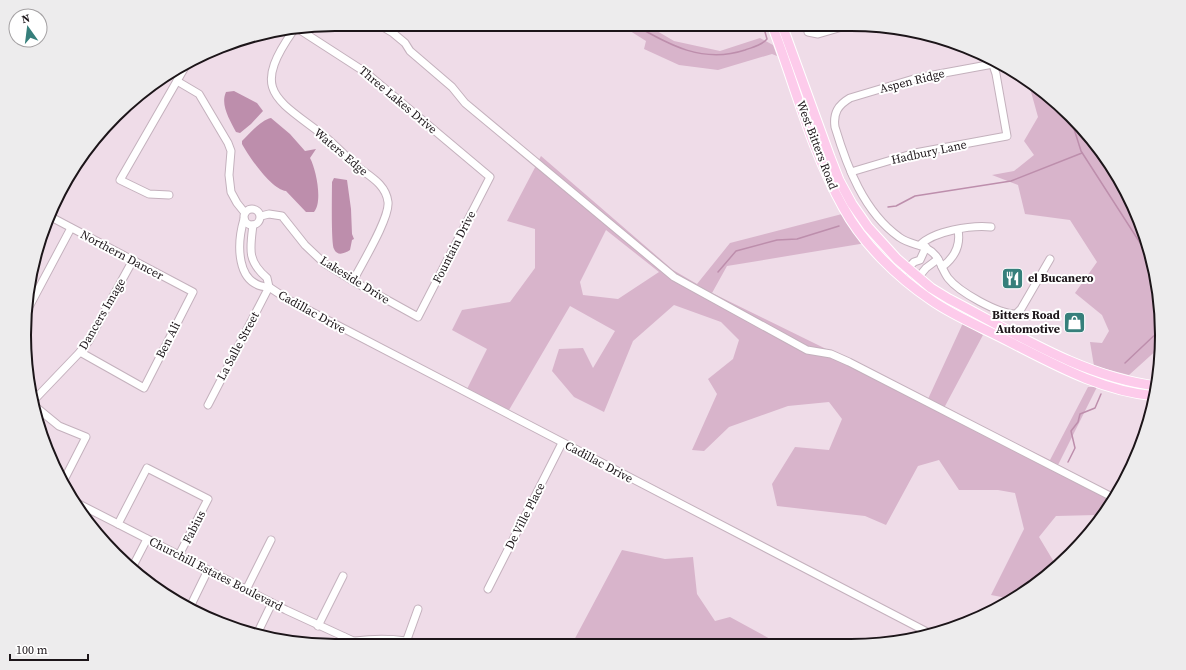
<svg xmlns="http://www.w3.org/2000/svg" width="1186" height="670" font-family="'Source Serif 4',serif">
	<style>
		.green { fill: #d8b4cb; fill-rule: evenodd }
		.water { fill: #bd8eac }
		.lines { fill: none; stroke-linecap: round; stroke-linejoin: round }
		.stream { stroke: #bd8eac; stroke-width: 1.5 }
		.minor-casing { stroke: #c4b1bd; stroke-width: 9 }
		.major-casing { stroke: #fff; stroke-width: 11 }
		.minor { stroke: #fff; stroke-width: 7 }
		.major { stroke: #fdcbeb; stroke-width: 9 }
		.labels { text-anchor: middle; stroke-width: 4; stroke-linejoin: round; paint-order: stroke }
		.street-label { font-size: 12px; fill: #1c1519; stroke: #fff }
		.poi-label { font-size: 12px; font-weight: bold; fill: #1c1519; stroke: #fff; text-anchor: start }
		.rim { fill: none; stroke: #1c1519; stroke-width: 2 }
	</style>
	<rect width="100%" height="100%" fill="#efdce8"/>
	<g class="green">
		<polygon points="619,24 645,24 674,41 720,51 760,38 773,45 777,56 772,54 718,70 679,65 644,49 646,41"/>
		<path d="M1028 81C1037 88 1047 94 1056 101 1063 107 1070 116 1077 123 1135 185 1163 262 1160 347L1129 375 1094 366 1090 342 1102 343 1109 331 1102 315 1075 293 1097 262 1070 220 1025 214 1018 185 992 175 1014 171 1034 155 1024 141 1038 117Z"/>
		<path d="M541 156 673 270 697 284 730 243 842 214 866 243 727 266 712 293 928 399 963 323 983 335 944 408 1050 460 1088 387H1097L1058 465 1116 496 1104 512 1096 515 1056 516 1039 537 1057 567 1024 594 1012 599 991 595 1024 529 1015 493 998 490H959L939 460 918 466 886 525 865 516 777 506 772 484 795 447 829 450 842 419 829 402 788 406 729 427 704 451 692 450 717 394 708 379 733 359 739 340 721 322 674 305 633 341 604 412 574 397 552 371 559 349 583 348 593 368 615 331 570 306 509 410 467 389 487 349 452 330 462 310 510 302 535 268V229L507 221ZM606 230 659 272 618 299 583 295 580 282Z"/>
		<polygon points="622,550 665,559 693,557 697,594 715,621 730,617 772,640 770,644 572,644"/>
	</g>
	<g class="water">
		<path d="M234 91 257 103 263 111 251 124 240 133 236 132C230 120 220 105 226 92Z"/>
		<path d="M271 118 290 134 305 151 316 149 310 158C316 169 323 202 314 212H306L286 191C272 190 249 157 242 144V141C249 134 261 120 271 118Z"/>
		<path d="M334 178 347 180 351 209 352 234 354 239 352 240 350 250C344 254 337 256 334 249 331 244 332 192 332 182Z"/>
	</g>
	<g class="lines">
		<g class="stream">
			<path d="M633 24C669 45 703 64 745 50 753 47 761 46 767 39L763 25"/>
			<polyline points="1070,116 1081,151 1153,263"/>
			<polyline points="888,207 896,206 915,196 1011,181 1082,153"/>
			<polyline points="718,272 736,251 777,240 797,239 839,226"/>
			<polyline points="1125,363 1161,329"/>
			<polyline points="1068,462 1075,448 1071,431 1078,422 1080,414 1095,408 1101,394"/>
		</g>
		<defs>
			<g id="minor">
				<polyline points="378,24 393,33 405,43 410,51 452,87 465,103 674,277 807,350 831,354 849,362 1114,498"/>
				<path d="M293 31C251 91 275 98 323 135 336 145 347 158 359 168 371 177 386 185 388 202 390 218 361 265 353 281"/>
				<polyline points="808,32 818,34 849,25"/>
				<path d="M993 64 917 78 850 98C838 105 833 113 835 127 847 167 864 212 899 237 911 246 927 244 936 256 941 263 943 271 948 278 959 292 998 314 1016 314L1021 309 1050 259"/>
				<polyline points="177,81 199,94 228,143 231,151 229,175 231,192 237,203 245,213"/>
				<polyline points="851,172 915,153 1007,136 996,74 991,59"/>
				<polyline points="169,195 149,194 120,180 185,67"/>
				<circle cx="252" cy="217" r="8"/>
				<polyline points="261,216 269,214 282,216 305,245 324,263 353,281 418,317 490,177 365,72 300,30"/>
				<polyline points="51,217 193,292 144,388 80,352"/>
				<path d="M244 219C237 243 235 286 269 287"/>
				<path d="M253 225C250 249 247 261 267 278L269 287"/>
				<path d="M920 245C934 231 971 225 991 227"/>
				<path d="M942 267C954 258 961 246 958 230"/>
				<polyline points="900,276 914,262 920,260 926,247"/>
				<polyline points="912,285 926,268 938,259"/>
				<polyline points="269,287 287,299 931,634"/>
				<polyline points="30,305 71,228"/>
				<polyline points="35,399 80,352 88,342 133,260"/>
				<polyline points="208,405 269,287"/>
				<polyline points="37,408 59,426 86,437 64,480"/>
				<polyline points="79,504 286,610 362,645"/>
				<polyline points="118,524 147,468 208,499 179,555"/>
				<polyline points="133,566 147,539"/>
				<polyline points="488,589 562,443"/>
				<polyline points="246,590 271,540"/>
				<polyline points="189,609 208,570"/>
				<polyline points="318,626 343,576"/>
				<polyline points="257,634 272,603"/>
				<path d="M355 641C378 638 401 638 424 645"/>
				<polyline points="340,645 344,637"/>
				<polyline points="405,645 418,609"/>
			</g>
			<g id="major">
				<path d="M772 25C795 85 811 150 843 207 863 244 897 277 931 300 955 317 986 329 1012 343 1057 366 1102 391 1155 396"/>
				<path d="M782 25 830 157 839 180 852 204 868 227 897 259 931 288 949 299C1015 333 1082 377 1157 386"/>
			</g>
		</defs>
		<use href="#minor" class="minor-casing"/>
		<use href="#major" class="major-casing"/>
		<use href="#minor" class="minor"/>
		<use href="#major" class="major"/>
	</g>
	<defs>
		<symbol id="restaurant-square" viewBox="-11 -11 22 22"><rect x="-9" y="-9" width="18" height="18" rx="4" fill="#367f7b" stroke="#fff"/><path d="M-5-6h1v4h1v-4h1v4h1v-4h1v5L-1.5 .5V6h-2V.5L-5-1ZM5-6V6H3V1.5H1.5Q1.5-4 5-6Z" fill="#fff"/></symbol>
		<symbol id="shop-square" viewBox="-11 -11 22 22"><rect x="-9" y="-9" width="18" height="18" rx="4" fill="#367f7b" stroke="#fff"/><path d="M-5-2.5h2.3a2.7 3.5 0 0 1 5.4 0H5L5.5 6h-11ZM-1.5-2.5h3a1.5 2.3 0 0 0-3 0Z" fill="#fff"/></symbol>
	</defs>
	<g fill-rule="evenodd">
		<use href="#restaurant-square" x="1000" y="266" width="25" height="25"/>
		<use href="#shop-square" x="1062" y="310" width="25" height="25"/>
	</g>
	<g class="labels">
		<g class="street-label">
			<text transform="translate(912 81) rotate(-14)" y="4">Aspen Ridge</text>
			<text transform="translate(398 100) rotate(40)" y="4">Three Lakes Drive</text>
			<text transform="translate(817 145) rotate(69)" y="4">West Bitters Road</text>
			<text transform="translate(341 152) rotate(40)" y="4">Waters Edge</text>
			<text transform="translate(929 152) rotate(-12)" y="4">Hadbury Lane</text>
			<text transform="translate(454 247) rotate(-63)" y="4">Fountain Drive</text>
			<text transform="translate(122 255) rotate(28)" y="4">Northern Dancer</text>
			<text transform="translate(355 280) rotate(32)" y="4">Lakeside Drive</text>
			<text transform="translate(312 312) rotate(29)" y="4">Cadillac Drive</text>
			<text transform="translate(102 314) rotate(-60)" y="4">Dancers Image</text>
			<text transform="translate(168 340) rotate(-63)" y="4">Ben Ali</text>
			<text transform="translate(238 346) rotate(-62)" y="4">La Salle Street</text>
			<text transform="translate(599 462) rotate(28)" y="4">Cadillac Drive</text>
			<text transform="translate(525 516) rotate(-63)" y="4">De Ville Place</text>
			<text transform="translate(194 527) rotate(-63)" y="4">Fabius</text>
			<text transform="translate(216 574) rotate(27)" y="4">Churchill Estates Boulevard</text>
		</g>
		<g class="poi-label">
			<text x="1028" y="282">el Bucanero</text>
			<text x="1060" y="319" text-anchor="end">Bitters Road<tspan x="1060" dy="14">Automotive</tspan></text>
		</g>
	</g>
	<path d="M0 0H1186V670H0ZM335 31H851A304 304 0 0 1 1155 335V335A304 304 0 0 1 851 639H335A304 304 0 0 1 31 335V335A304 304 0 0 1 335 31Z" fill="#edeced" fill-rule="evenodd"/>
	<path class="rim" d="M335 31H851A304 304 0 0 1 1155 335V335A304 304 0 0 1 851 639H335A304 304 0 0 1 31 335V335A304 304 0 0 1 335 31Z"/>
	<g transform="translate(28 28) rotate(346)"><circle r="19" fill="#ffffff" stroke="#a4a1a3"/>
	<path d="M0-3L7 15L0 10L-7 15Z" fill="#367f7b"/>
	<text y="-6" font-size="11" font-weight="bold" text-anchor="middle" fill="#1c1519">N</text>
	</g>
	<path d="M10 654v6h78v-6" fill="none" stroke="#1c1519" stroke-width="2"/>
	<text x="16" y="654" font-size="12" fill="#1c1519" stroke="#ffffff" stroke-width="3" paint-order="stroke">100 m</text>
</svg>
